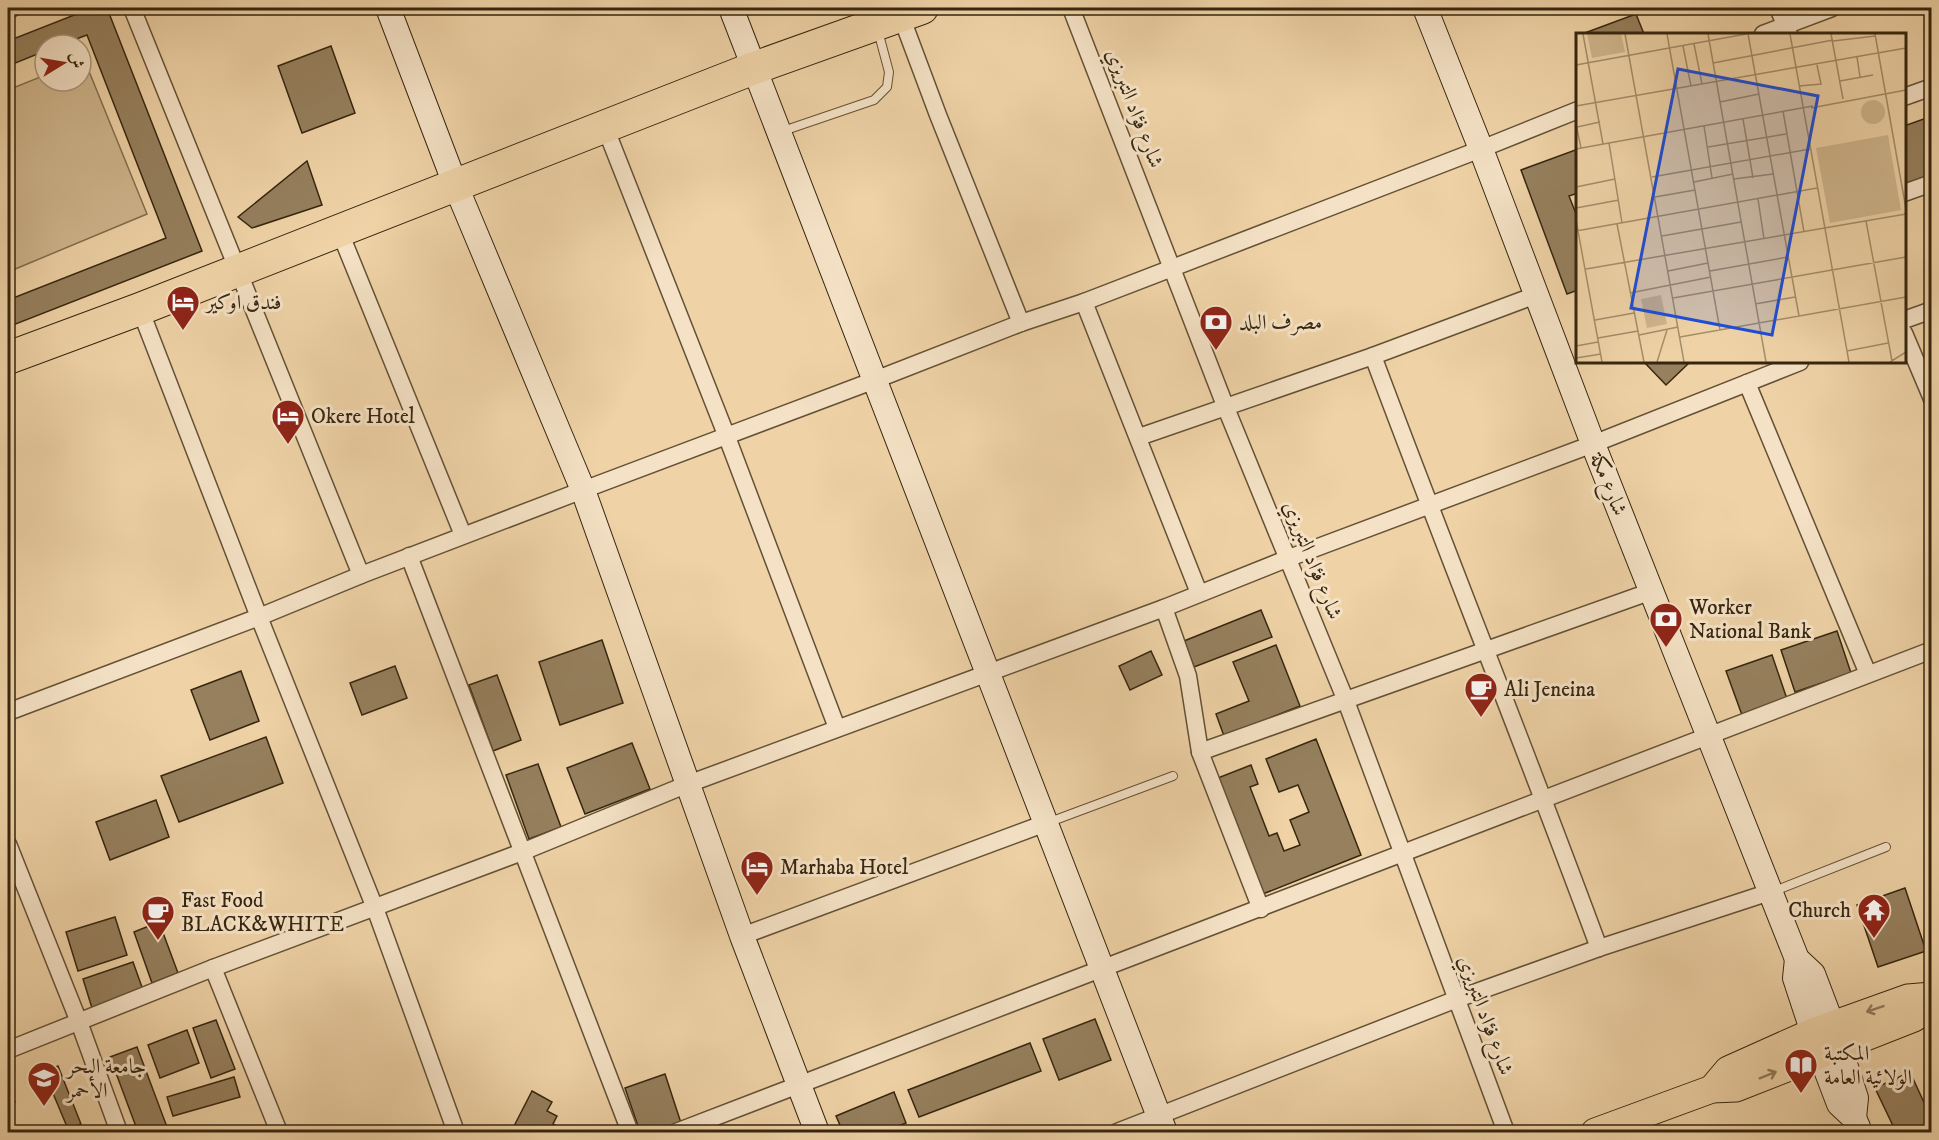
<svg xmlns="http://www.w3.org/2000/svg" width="1939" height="1140" font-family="'IM FELL DW Pica',Amiri,serif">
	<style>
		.green { fill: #d0b68d; stroke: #836e4e; stroke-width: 1.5 }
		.building { fill: #96805e; stroke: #36260f; stroke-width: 1.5 }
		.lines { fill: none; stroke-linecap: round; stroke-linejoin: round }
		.lane-casing { stroke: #645135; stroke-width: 10 }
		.street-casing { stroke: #645135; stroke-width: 19 }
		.secondary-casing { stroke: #36260f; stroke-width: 26 }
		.primary-casing { stroke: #36260f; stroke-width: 29 }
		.highway-casing { stroke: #36260f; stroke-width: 34 }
		.lane { stroke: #f5e2c6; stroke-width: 8 }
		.street { stroke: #f5e2c6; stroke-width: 16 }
		.secondary { stroke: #f5e2c6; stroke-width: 24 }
		.primary { stroke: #efd3a7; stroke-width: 27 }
		.highway { stroke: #efd3a7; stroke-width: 32 }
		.oneway { stroke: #927c5b }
		.labels { text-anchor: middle; stroke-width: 6; stroke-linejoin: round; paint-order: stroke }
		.street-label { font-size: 21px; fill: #36260f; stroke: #f5e2c6 }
		.poi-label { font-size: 21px; fill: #36260f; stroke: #f5e2c6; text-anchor: start }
		.inset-road { fill: none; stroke: #a58e6a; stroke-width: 1.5 }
		.view { fill: #1d4ed8; fill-opacity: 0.15; stroke: #1d4ed8; stroke-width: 3 }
		.inset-edge { fill: none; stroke: #36260f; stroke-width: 3 }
	</style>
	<rect width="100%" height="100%" fill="#efd3a7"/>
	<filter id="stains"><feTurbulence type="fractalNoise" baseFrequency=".00333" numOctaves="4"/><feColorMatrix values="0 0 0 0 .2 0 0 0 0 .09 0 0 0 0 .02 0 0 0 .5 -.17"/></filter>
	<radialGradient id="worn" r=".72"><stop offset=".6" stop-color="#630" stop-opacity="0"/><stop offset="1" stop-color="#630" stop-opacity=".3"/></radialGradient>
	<polygon class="green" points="84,59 147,214 8,272 8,90 45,75 45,81 81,81 81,60"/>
	<g class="building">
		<polygon points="92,8 107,8 202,251 8,327 8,300 166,238 87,35 60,45 45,45 45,51 8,66 8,41"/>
		<polygon points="1636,14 1644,34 1582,34"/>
		<polygon points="331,46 355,113 302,133 278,66"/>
		<polygon points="1932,116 1932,176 1904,186 1904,126"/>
		<polygon points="1578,149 1578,193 1569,196 1578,219 1578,290 1567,294 1521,170"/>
		<polygon points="307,161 322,205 252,228 238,217"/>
		<polygon points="1644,362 1690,362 1666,385"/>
		<polygon points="1261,610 1272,637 1194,667 1184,641"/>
		<polygon points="1837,631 1851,673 1795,692 1781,650"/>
		<polygon points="602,640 623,703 560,725 539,662"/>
		<polygon points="1276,645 1300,706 1224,736 1216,714 1249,701 1233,662"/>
		<polygon points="1151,651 1162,675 1130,690 1119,666"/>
		<polygon points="1772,655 1787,699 1742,715 1726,671"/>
		<polygon points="395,666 407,698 362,715 350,683"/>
		<polygon points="241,671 259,721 210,740 191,690"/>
		<polygon points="497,675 521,740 493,751 469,685"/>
		<polygon points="266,737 283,783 179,822 161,776"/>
		<polygon points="1316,739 1361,855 1263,894 1218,778 1251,765 1258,784 1250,787 1269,836 1277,833 1284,851 1300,845 1290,820 1309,812 1298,785 1279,792 1266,759"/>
		<polygon points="632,743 650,789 585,814 567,768"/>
		<polygon points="538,764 561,827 529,839 506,775"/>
		<polygon points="156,800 169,837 110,860 96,822"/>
		<polygon points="1905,888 1926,951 1878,967 1857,905"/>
		<polygon points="115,917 127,955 78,971 66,932"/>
		<polygon points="159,922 178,973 152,983 134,932"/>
		<polygon points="133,962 143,990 92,1008 83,979"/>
		<polygon points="1095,1019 1111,1060 1059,1080 1043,1039"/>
		<polygon points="216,1020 235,1069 211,1078 193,1028"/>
		<polygon points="187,1030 199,1063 160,1078 148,1045"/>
		<polygon points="1030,1043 1041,1071 919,1117 908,1090"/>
		<polygon points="137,1047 167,1127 152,1132 138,1132 110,1057"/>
		<polygon points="58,1066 81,1124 68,1129 44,1072"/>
		<polygon points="1910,1072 1932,1120 1932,1132 1896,1132 1875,1088"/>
		<polygon points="665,1074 681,1123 652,1132 640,1132 625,1088"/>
		<polygon points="234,1077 240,1097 173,1116 167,1097"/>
		<polygon points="8,1085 15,1102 8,1105"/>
		<polygon points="532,1091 552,1102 547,1111 557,1116 553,1124 560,1128 557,1132 511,1132"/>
		<polygon points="894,1092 906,1123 883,1132 843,1132 836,1116"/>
	</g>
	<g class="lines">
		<defs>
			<g id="lane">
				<polyline points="780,132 874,100 887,87 889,72 878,31"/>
				<polyline points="1047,823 1173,776"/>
				<polyline points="1772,892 1886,847"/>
			</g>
			<g id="street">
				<polyline points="132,8 361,575"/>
				<polyline points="1071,8 1226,408 1346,701 1506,1132"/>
				<polyline points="1778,8 1789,34"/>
				<polyline points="8,10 13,8"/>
				<polyline points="901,16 938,115 1021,323"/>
				<polyline points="1763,34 1832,8"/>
				<polyline points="1904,97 1932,87"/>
				<polyline points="605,127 727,437 837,728"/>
				<polyline points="1904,193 1932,183"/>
				<polyline points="339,230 463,535"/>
				<polyline points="1084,302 1199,593"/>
				<polyline points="140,309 259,617 375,908 456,1132"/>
				<polyline points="1904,320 1932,310"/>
				<polyline points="1904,333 1932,399"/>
				<path d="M1373 356C1447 554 1526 750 1599 948"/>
				<polyline points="1747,383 1868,674"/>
				<polyline points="1139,437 1373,356 1536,295"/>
				<polyline points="409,556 630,1132"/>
				<polyline points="1164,608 1188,676 1200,752 1261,909"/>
				<polyline points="8,712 259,617 361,575 583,490 875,380 1021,323 1084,302 1481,149 1578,110"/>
				<polyline points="1200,752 1652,591"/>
				<polyline points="8,844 79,1022 119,1132"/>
				<polyline points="742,936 1046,823"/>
				<polyline points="213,968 279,1132"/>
				<polyline points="8,1050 213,968 522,852 688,784 1164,608 1289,558 1593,444 1800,362"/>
				<polyline points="676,1132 1932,650"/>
				<polyline points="1117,1132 1457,999 1599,948 1770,892"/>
			</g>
			<g id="secondary">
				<polyline points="388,8 455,184 583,490 742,936 817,1132"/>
				<polyline points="731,8 1165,1132"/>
				<polyline points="1425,8 1481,149 1593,444 1797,959 1813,974 1832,1024 1856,1098 1854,1118"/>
				<polyline points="1797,959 1795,978 1820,1054 1839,1104 1854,1118 1858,1127"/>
			</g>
			<g id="primary">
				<polyline points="1712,1089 1728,1070 1813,1032 1908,998 1932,996"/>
				<polyline points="1595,1132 1712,1089 1736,1088 1914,1018 1932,1003"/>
			</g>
			<polyline id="highway" points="8,358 140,309 754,68 922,8"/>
		</defs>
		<use href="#lane" class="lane-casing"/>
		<use href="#street" class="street-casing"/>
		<use href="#secondary" class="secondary-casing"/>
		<use href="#primary" class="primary-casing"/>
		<use href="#highway" class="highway-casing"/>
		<use href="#lane" class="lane"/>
		<use href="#street" class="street"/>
		<use href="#secondary" class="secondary"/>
		<use href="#primary" class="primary"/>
		<use href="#highway" class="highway"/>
	</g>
	<defs><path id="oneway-shaft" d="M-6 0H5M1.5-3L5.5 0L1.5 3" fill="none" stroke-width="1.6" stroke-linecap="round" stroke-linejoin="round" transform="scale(1.5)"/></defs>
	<g class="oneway">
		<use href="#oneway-shaft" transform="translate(1875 1009) rotate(161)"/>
		<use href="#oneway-shaft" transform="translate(1768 1075) rotate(-22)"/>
	</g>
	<defs>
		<symbol id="hotel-pin" viewBox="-11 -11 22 30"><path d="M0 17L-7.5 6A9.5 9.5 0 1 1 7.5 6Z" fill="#8f2418" stroke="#f5e2c6"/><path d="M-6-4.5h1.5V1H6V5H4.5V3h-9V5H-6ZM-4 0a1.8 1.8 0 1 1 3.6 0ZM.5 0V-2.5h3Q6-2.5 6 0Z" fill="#fff"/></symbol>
		<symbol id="bank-pin" viewBox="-11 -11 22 30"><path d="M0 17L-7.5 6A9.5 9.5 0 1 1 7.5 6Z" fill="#8f2418" stroke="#f5e2c6"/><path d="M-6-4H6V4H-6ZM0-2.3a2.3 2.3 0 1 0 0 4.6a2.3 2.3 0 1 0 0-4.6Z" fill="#fff"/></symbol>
		<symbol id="cafe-pin" viewBox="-11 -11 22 30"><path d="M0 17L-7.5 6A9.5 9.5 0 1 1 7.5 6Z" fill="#8f2418" stroke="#f5e2c6"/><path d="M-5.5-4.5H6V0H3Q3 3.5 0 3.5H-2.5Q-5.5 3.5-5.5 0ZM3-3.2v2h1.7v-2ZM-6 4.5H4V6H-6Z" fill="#fff"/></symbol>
		<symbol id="temple-pin" viewBox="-11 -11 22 30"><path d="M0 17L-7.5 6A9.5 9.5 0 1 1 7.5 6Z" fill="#8f2418" stroke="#f5e2c6"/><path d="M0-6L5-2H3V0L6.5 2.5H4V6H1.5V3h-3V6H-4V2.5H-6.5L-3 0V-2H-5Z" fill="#fff"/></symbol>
		<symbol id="library-pin" viewBox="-11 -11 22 30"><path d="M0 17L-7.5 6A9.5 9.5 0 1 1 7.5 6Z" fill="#8f2418" stroke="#f5e2c6"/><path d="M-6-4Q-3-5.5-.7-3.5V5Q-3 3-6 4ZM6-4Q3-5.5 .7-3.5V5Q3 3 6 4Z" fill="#fff"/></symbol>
		<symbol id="university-pin" viewBox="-11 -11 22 30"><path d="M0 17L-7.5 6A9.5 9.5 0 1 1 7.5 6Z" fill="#8f2418" stroke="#f5e2c6"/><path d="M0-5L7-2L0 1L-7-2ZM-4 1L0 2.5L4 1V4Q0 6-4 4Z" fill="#fff"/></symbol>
	</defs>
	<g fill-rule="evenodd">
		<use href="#hotel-pin" x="164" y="283" width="38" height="52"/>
		<use href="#bank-pin" x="1197" y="303" width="38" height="52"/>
		<use href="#hotel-pin" x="269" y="397" width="38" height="52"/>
		<use href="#bank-pin" x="1647" y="600" width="38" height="52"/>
		<use href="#cafe-pin" x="1462" y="670" width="38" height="52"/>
		<use href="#hotel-pin" x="738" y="848" width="38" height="52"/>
		<use href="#temple-pin" x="1855" y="891" width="38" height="52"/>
		<use href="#cafe-pin" x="139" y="893" width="38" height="52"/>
		<use href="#library-pin" x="1782" y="1046" width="38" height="52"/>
		<use href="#university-pin" x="25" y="1059" width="38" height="52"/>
	</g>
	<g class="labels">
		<g class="street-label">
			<text transform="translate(1135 108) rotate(69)" y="7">شارع فؤاد التبريزي</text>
			<text transform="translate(1609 484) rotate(68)" y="7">شارع مكة</text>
			<text transform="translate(1313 560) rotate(68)" y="7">شارع فؤاد التبريزي</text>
			<text transform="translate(1486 1015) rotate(70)" y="7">شارع فؤاد التبريزي</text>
		</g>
		<g class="poi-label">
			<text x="206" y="309">فندق اوكير</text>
			<text x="1239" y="329">مصرف البلد</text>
			<text x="311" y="423">Okere Hotel</text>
			<text x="1689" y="614">Worker<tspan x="1689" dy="24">National Bank</tspan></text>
			<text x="1504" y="696">Ali Jeneina</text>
			<text x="780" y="874">Marhaba Hotel</text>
			<text x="181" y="907">Fast Food<tspan x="181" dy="24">BLACK&amp;WHITE</tspan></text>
			<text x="1851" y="917" text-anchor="end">Church</text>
			<text x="1824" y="1060">المكتبة<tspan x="1824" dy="24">الولائية العامة</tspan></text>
			<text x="67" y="1073">جامعة البحر<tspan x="67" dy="24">الأحمر</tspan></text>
		</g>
	</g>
	<g transform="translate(1576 33)">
		<rect width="330" height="330" fill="#efd3a7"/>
		<path d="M11 1H45L49 19 16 25ZM285 79a12 12 0 1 1 24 0a12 12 0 1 1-24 0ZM312 102 325 177 254 190 240 115ZM85 262 91 291 71 295 65 266Z" fill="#d0b68d"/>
		<path class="inset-road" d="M7 1 27 111M49 1 108 329M91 1 144 297M132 1 190 329M172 1 223 283M214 1 273 329M255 1 267 66M299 1 330 176M257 8 299 3M118 11 126 51M107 13 115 53M281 24 284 44M137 30 257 7M0 32 170 1M264 48 297 42M223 53 245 51 241 32M144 69 183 61M0 73 330 15M235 75 330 57M207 78 228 199M167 86 177 145M0 91 5 115M128 93 136 145M1 94 24 89M33 110 46 190M132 114 210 101M0 116 237 73M76 144 234 116M158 146 197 141M118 149 157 141M0 154 39 146M79 164 119 157M182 166 188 206M0 175 43 167M0 187 26 329M290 188 316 328M41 191 68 329M0 198 241 155M86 203 165 189M10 236 330 181M92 238 132 230M134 238 212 224M54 260 135 244M97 265 330 224M179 271 219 264M19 287 58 280M63 302 102 294M104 304 330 264M22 305 62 298M0 313 22 309M271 318 312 310M0 325 25 321M81 329 91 297M314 329 330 319"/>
		<path class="view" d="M102 36 242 63 196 302 55 275Z"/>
		<rect width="330" height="330" class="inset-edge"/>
	</g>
	<rect width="1939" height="1140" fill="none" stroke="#efd3a7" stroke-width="30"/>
	<rect x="9" y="9" width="1921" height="1122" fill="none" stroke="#36260f" stroke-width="3"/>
	<rect x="15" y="15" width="1909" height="1110" fill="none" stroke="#36260f" stroke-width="1.5"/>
	<g transform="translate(63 63) rotate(79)"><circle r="28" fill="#f5e2c6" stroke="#a9977d" stroke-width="1.5"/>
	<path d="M0-4.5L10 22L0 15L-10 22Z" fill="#8f2418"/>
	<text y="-9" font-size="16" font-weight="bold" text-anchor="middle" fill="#36260f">ش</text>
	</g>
	<rect width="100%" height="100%" filter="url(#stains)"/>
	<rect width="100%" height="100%" fill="url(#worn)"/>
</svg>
